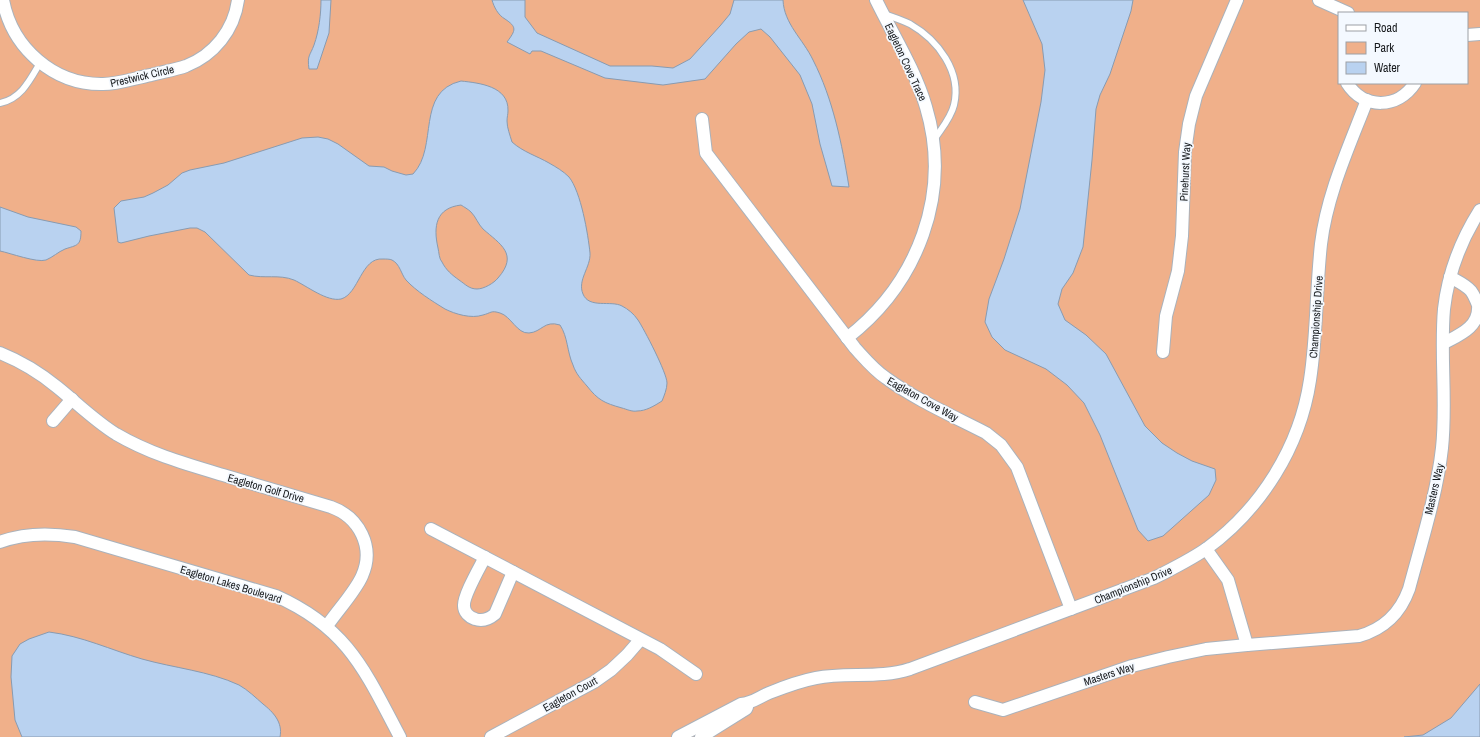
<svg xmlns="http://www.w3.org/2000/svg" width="1480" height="737" font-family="'Archivo Narrow',sans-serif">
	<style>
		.green { fill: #f0b08a; fill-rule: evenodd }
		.water { fill: #b9d2f0; stroke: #889bb1; fill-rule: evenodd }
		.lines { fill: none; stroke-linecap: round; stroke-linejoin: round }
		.service-casing { stroke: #aab2bb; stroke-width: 8 }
		.minor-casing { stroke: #aab2bb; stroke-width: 14 }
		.service { stroke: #fff; stroke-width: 6 }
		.minor { stroke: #fff; stroke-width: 12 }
		.labels { text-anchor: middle; stroke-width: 3.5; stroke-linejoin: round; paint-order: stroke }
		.street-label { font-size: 11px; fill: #171a1d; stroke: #f4f9ff }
	</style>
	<rect width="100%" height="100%" fill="#e4ecf6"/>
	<path class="green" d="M0 0H1480V737H0ZM1339 13H1467V83H1339Z"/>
	<g class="water">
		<path d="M321 0H331L329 33 317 69H309C307 55 310 56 314 45 319 31 321 14 321 0Z"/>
		<path d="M492 0H525V17L537 33 610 66H652L673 68 690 59 720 26 730 14 734 0H783C784 24 803 39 813 60 833 99 842 144 849 187L832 186 820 144 812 104 800 75 770 37 761 29 749 32 736 44 705 79 663 85 605 78 541 51H532L530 54 507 42C516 30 517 27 505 19 498 15 494 7 492 0Z"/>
		<polygon points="1023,0 1133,0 1131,11 1110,74 1100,95 1096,109 1092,160 1083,247 1073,273 1062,289 1058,304 1065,320 1086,335 1106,354 1145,426 1162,443 1177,453 1192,461 1215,469 1216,480 1209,495 1163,536 1148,541 1138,530 1100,435 1084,403 1067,385 1046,369 1005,350 992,337 985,322 989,299 1004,259 1020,209 1041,102 1045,70 1042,44"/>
		<path d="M461 81C479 83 509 86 508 111 508 114 507 117 507 121 507 128 510 135 512 142 523 152 537 156 549 163 556 167 563 171 569 177 581 192 588 234 590 253 591 267 577 280 583 294 589 309 611 300 622 306 628 309 634 314 638 320 644 329 667 373 667 383 667 389 664 396 662 401 654 406 646 411 637 411 632 412 626 409 622 408 604 403 598 400 587 386 581 379 576 374 573 365 567 352 568 337 560 325 544 320 542 332 529 333 517 334 511 316 500 313 491 310 491 313 483 315 471 319 455 314 445 309 432 301 416 291 406 280 401 274 400 264 392 260 390 259 386 259 383 259 361 257 359 294 341 299 327 302 307 286 294 280 279 274 264 279 249 275L205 232 197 228H190L149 236 121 243 118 242 114 208 121 201 144 197 153 193 168 185 182 173 190 170 224 163 302 138 318 137 328 139 338 144 369 166 384 167 392 171 406 175 413 174C439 147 415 92 461 81ZM461 205C464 207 468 209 471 212 476 217 478 224 483 229 500 244 519 254 498 278 494 283 484 289 477 289 469 289 465 284 459 280 452 275 446 270 442 262 439 259 439 252 438 248 433 226 436 208 461 205Z"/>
		<path d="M0 207 28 217 76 227 81 231C81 246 77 245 65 249 58 252 53 257 46 260 37 263 10 253 0 251Z"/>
		<path d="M49 632C82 636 111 650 142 659 174 668 209 671 239 685 248 690 256 698 263 704 273 712 283 722 280 737H22L15 720 11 677 12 656 20 644 29 639Z"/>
		<polygon points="1480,684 1480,737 1404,737 1423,735 1451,718"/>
	</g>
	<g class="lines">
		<defs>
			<g id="service">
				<path d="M884 14C892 17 902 20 910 24 938 40 962 72 954 105 951 118 941 129 934 140"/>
				<path d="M0 103C21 99 30 80 40 63"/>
			</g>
			<g id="minor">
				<path d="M3 0C12 48 54 85 103 84 119 84 135 78 151 75 162 72 175 70 186 66 214 55 234 30 238 0"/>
				<polyline points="1319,0 1348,13"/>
				<polyline points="1467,35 1480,34"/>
				<path d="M1347 83C1364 110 1398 109 1415 83"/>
				<path d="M702 119 706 153 855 348C865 359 874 370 886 378 916 400 953 416 986 433L1001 445 1017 467 1071 609"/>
				<path d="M847 338C918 283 952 194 926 107 915 69 893 35 876 0"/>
				<path d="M1444 343C1459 335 1480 327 1478 305 1476 300 1474 295 1471 291 1466 285 1457 281 1450 277"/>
				<polyline points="1163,352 1166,316 1178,271 1182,236 1185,152 1189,124 1196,96 1237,0"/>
				<path d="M0 353C20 361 40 373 57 387 77 403 95 421 116 434 150 454 186 464 223 475 259 486 295 496 331 507 359 517 375 547 362 576 355 592 337 611 327 626"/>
				<polyline points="53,421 72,399"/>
				<polyline points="431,529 660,649 696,674"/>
				<path d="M0 542C24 533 50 533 75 537L276 596C348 628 365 671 400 737"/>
				<polyline points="1206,549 1228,580 1247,645"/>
				<path d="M485 557C480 567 463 596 464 606 464 612 469 617 475 619 483 622 489 619 495 614L513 572"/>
				<path d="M975 702 1003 710 1132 666 1168 657 1206 649 1247 645 1359 636C1384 629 1400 614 1409 589 1421 544 1437 494 1442 448 1447 402 1440 355 1444 309 1448 274 1461 240 1480 210"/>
				<polyline points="491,737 594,682 611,670 627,655 640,640"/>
				<path d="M678 737 741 704C753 703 759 697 769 693 784 687 800 681 816 678 847 672 880 679 910 669L1154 578C1172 569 1190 560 1206 549 1261 509 1300 447 1310 380 1317 335 1316 289 1321 244 1327 194 1349 147 1367 100"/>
				<polyline points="701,737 746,709 747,707"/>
			</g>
		</defs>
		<use href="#service" class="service-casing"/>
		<use href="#minor" class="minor-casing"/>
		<use href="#service" class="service"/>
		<use href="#minor" class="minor"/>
	</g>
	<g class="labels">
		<g class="street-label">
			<text transform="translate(906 62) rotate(65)" y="4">Eagleton Cove Trace</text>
			<text transform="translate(142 76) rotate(-13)" y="4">Prestwick Circle</text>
			<text transform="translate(1185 172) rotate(-87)" y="4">Pinehurst Way</text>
			<text transform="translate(1316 317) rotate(-86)" y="4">Championship Drive</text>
			<text transform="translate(923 399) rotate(29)" y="4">Eagleton Cove Way</text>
			<text transform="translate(266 488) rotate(16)" y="4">Eagleton Golf Drive</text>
			<text transform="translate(1434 489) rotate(-77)" y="4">Masters Way</text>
			<text transform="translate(231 584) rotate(17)" y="4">Eagleton Lakes Boulevard</text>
			<text transform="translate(1133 585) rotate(-22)" y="4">Championship Drive</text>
			<text transform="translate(1109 674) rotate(-18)" y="4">Masters Way</text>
			<text transform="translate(570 694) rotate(-29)" y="4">Eagleton Court</text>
		</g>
	</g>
	<rect x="1338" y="12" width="130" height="72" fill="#f4f9ff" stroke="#9ca0a5"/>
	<rect x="1346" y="25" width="20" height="6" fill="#ffffff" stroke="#9ca0a5"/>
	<text x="1374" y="32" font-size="12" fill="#171a1d">Road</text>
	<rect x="1346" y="42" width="20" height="12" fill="#f0b08a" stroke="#9ca0a5"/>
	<text x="1374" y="52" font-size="12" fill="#171a1d">Park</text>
	<rect x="1346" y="62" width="20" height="12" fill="#b9d2f0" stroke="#9ca0a5"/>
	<text x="1374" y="72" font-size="12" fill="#171a1d">Water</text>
</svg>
